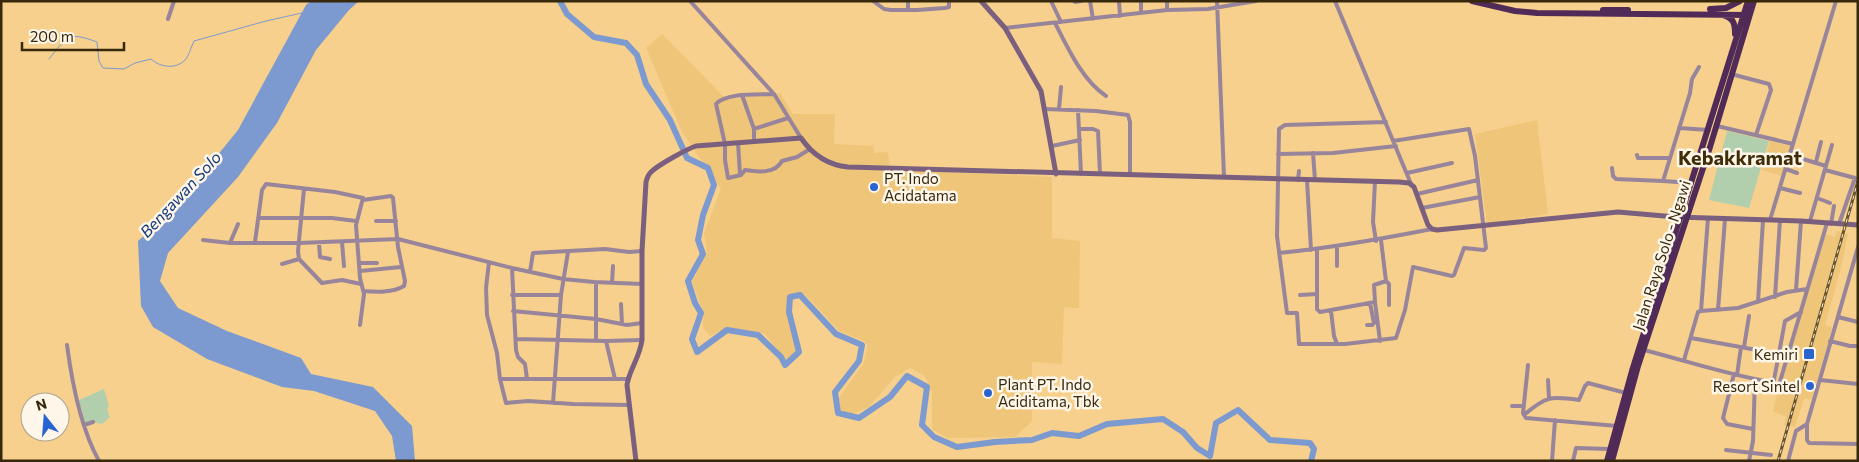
<svg xmlns="http://www.w3.org/2000/svg" width="1859" height="462" viewBox="0 0 1859 462" font-family="Commissioner,sans-serif">
<style>
.built{fill:#eec579}
.green{fill:#b2cfad}
.water{fill:#7c9ad0}
.lines{fill:none;stroke-linecap:round;stroke-linejoin:round}
.stream{stroke:#7c9ad0;stroke-width:1}
.river{stroke:#7c9ad0;stroke-width:6}
.street{stroke:#98859b;stroke-width:4}
.secondary{stroke:#7a5f7f;stroke-width:5}
.highway{stroke:#512b58;stroke-width:6}
.rail-casing{stroke:#69542e;stroke-width:3}
.rail{stroke:#fdf6e9;stroke-width:1;stroke-dasharray:4;stroke-linecap:butt}
.poi-dot{fill:#2964d1;stroke:#fdf6e9;stroke-width:2}
.labels{text-anchor:middle;dominant-baseline:central;stroke-width:5;stroke-linejoin:round;paint-order:stroke}
.poi-label{font-size:15px;fill:#37280c;stroke:#fdf6e9;text-anchor:start}
.street-label{font-size:15px;fill:#37280c;stroke:#fdf6e9}
.water-label{font-size:16px;font-style:italic;fill:#163878;stroke:#fdf6e9}
.district-label{font-size:20px;font-weight:bold;fill:#3f2d08;stroke:#fdf6e9}
</style>
<rect width="100%" height="100%" fill="#f6d08c"/>
<!-- built -->
<path class="built" d="M662,34L727,100L780,93L793,114H835L834,144L873,146L874,153L888,152L890,169L1052,177V238L1080,241L1079,308L1064,307L1062,364L1032,362V421L1015,437L947,438L932,429V392L924,375L910,368L895,377L869,407L852,414L840,409L839,398L863,364L868,346L864,341L839,331L805,294L787,296L796,352L787,361L764,333L727,328L710,336L703,328V310L692,282L707,253L704,233L721,189L682,132L646,48Z
M1537,120L1548,214L1487,224L1475,134Z
M1770,141L1791,146L1782,176L1762,170Z
M1837,231L1848,234L1841,268L1825,325L1832,327L1829,337H1830L1811,400L1804,398L1795,427L1784,425L1786,417L1773,411L1779,387L1825,234L1835,237Z"/>
<!-- green -->
<path class="green" d="M1727,131L1769,141L1749,208L1709,200Z
M104,389L109,406L107,409L110,417L102,424L93,422L85,423L79,400Z"/>
<!-- water -->
<path class="water" d="M311,1H359L349,10L316,50L277,123L238,177L168,253L160,281L178,308L227,331L301,358L311,374L373,387L412,426L415,461H396L392,436L375,411L314,391L282,387L207,359L153,327L141,306L138,241L173,210L238,130L306,5Z"/>
<g class="lines">
<!-- stream -->
<path class="stream" d="M49,59C68,36 67,31 97,42L99,61L103,68L124,69L135,63L151,59C160,67 175,70 185,60C189,56 191,47 194,41L266,21L302,13"/>
<!-- river -->
<path class="river" d="M560,1L567,14L594,37L626,43L637,55L646,84L670,120L687,158L708,168L714,185L703,215L698,240L703,254L688,281L695,303L701,313L692,339L697,352L727,330L758,335L781,357L785,365L799,352L789,312L790,297L800,295L836,334L862,345L859,361L835,392L838,413L859,418L890,397L907,376L927,387L922,425L934,437L957,447L995,442L1032,440L1052,433L1079,436L1107,424L1163,419L1183,432L1197,448L1210,456L1216,423L1238,410L1270,440L1310,443L1314,449L1311,461"/>
<!-- street -->
<path class="street" d="M690,1L774,94L801,138
M873,1L884,9L891,10H917L945,8L949,7V1
M1051,1L1061,22
M1090,1L1093,19
M1119,1L1120,16
M1141,1V13
M1217,1L1224,177
M1335,1L1411,184
M1075,2L1081,1
M908,10V1
M1167,10V1
M168,19L174,1
M1055,23C1068,48 1082,80 1106,96
M1005,28L1167,10L1208,9L1256,1
M1731,74L1769,84L1771,90L1756,135
M774,94C760,95 726,92 716,104L725,144V160L728,178L741,175L745,170C758,172 775,174 782,161L797,157L810,149
M742,95L754,129V142
M1045,109L1096,111L1128,115L1130,122V175
M1059,109L1061,87
M1078,110L1081,174
M1386,122L1285,125L1279,129L1277,236L1287,313H1297L1299,344H1345L1396,338L1405,310L1413,267L1452,276L1454,275L1464,248L1484,250L1486,248L1475,156L1469,129L1393,141
M1717,126L1793,144
M1679,128L1709,130
M754,129L788,118
M1079,129H1093L1098,131L1100,174
M738,143L740,174
M1052,146L1080,140
M1313,153L1315,180
M1278,154L1333,153L1396,146
M1637,155L1638,158H1669
M1790,155L1826,166
M1816,162L1821,142
M1612,168L1613,176L1616,179L1663,181
M1786,169L1797,173
M1825,170L1855,178L1839,224
M1407,173L1452,163
M1298,180L1299,171
M1307,180L1311,250
M1375,181L1373,222L1376,241
M1692,183L1663,181L1690,93L1692,79L1699,67
M1780,188L1800,193
M304,189L298,251L299,259L322,283L342,280L361,284
M1417,194L1478,180
M1817,198L1830,203
M363,200L391,196L393,198L398,247L405,281L404,286C392,293 377,292 363,291
M1422,208L1480,197
M258,218H332L356,221
M1770,220L1836,1
M376,221H396
M1810,221L1832,145
M1831,224L1834,206
M203,240L230,243H299L398,239L512,268L563,279L594,282L642,284
M255,242L262,190L266,184L335,192L363,198L356,225L360,278L364,294L360,325
M342,242L344,266
M230,243L238,224
M319,243L320,257L330,259
M1337,246V266
M1858,247L1807,424V440L1809,443L1858,444
M1317,250V309L1320,312L1375,302L1374,285L1386,281L1381,240
M1279,253C1331,248 1381,239 1432,229
M489,262L486,288L487,315L497,353L500,379L506,403L528,401L573,404L628,405
M359,263H377
M282,264L299,259
M512,268L516,350L518,357L525,364L527,379
M360,271L401,267
M530,272L533,253L605,249L629,252L642,251
M1386,281L1389,284V305
M612,283L613,266
M1796,290L1801,221
M512,295H561
M1300,295L1317,294
M1775,297L1780,220
M1375,302L1380,341
M1758,302L1763,220
M621,304L622,324
M1718,310L1725,219
M513,311L596,319L627,325L642,323
M1331,311L1334,336L1337,344
M1701,311L1738,308L1787,292L1807,289
M1838,317L1858,322
M1367,325H1372L1374,323L1370,303
M1691,338L1779,354
M516,339L606,341L642,340
M596,341V282
M606,341L615,379
M1830,341L1850,346H1858
M67,345C72,383 80,427 99,461
M1744,347L1749,316
M1644,350C1687,361 1728,375 1771,382L1774,380L1785,321L1801,312
M1684,360L1698,312L1701,311L1708,218
M1528,365L1523,413L1526,418L1617,426
M1734,374L1723,418L1727,424L1753,429
M1737,375L1741,347
M500,379H628
M1548,380L1549,398
M1820,380L1858,384
M1779,385L1827,223
M553,403L561,295L568,252
M1512,406H1524
M1524,415C1546,396 1551,396 1579,400L1585,386L1588,383L1626,393
M84,425L93,422
M1726,450L1771,455
M1552,461L1555,420
M1573,461L1576,448L1610,449
M1749,461L1753,441L1755,379
M1788,461L1796,431L1807,424"/>
<!-- secondary -->
<path class="secondary" d="M981,1L1005,28L1041,91L1056,174
M636,461L627,385C629,370 640,357 642,340V251L646,182C647,178 648,175 651,172C658,165 687,149 696,146L801,138C812,154 828,165 848,167L1399,182L1409,183L1414,187L1428,225L1432,229L1437,230L1618,212L1676,217L1801,221L1858,225"/>
<!-- highway -->
<path class="highway" d="M1472,1L1515,11L1537,13L1747,15
M1710,9L1726,8L1740,1
M1603,10H1628
M1723,15C1734,18 1735,24 1735,34
M1607,461L1632,371L1748,1
M1612,461L1638,366L1710,147L1754,1"/>
<defs>
<path id="rail" d="M1778,461L1858,181"/>
</defs>
<!-- rail casing -->
<use href="#rail" class="rail-casing"/>
<!-- rail -->
<use href="#rail" class="rail"/>
</g>
<!-- markers -->
<g class="poi-dot">
<circle cx="874" cy="187" r="5"/>
<rect x="1803" y="348" width="12" height="12" rx="2.5"/>
<circle cx="1810" cy="386" r="5"/>
<circle cx="988" cy="393" r="5"/>
</g>
<g class="labels">
<!-- poi labels -->
<g class="poi-label">
<text x="884" y="178">PT. Indo<tspan x="884" dy="17">Acidatama</tspan></text>
<text x="1798" y="354" text-anchor="end">Kemiri</text>
<text x="998" y="384">Plant PT. Indo<tspan x="998" dy="17">Aciditama, Tbk</tspan></text>
<text x="1800" y="386" text-anchor="end">Resort Sintel</text>
</g>
<!-- street labels -->
<g class="street-label">
<text transform="translate(1661 255) rotate(-72)">Jalan Raya Solo - Ngawi</text>
</g>
<!-- water labels -->
<g class="water-label">
<text transform="translate(180 194) rotate(-47)">Bengawan Solo</text>
</g>
<!-- district labels -->
<g class="district-label">
<text x="1740" y="157">Kebakkramat</text>
</g>
</g>
<!-- border -->
<rect width="1859" height="462" fill="none" stroke="#37280c" stroke-width="5"/>
<!-- north arrow -->
<g transform="translate(45 417) rotate(343)"><circle r="24" fill="#fdf6e9" stroke="#aea491"/>
<path d="M0-4L9 19L0 12L-9 19Z" fill="#2964d1"/>
<text y="-8" font-size="14" font-weight="bold" text-anchor="middle" fill="#37280c">N</text>
</g>
<!-- scale -->
<path d="M22 42v8h102v-8" fill="none" stroke="#37280c" stroke-width="2.5"/>
<text x="30" y="42" font-size="15" fill="#37280c" stroke="#fdf6e9" stroke-width="4" paint-order="stroke">200 m</text>
</svg>
